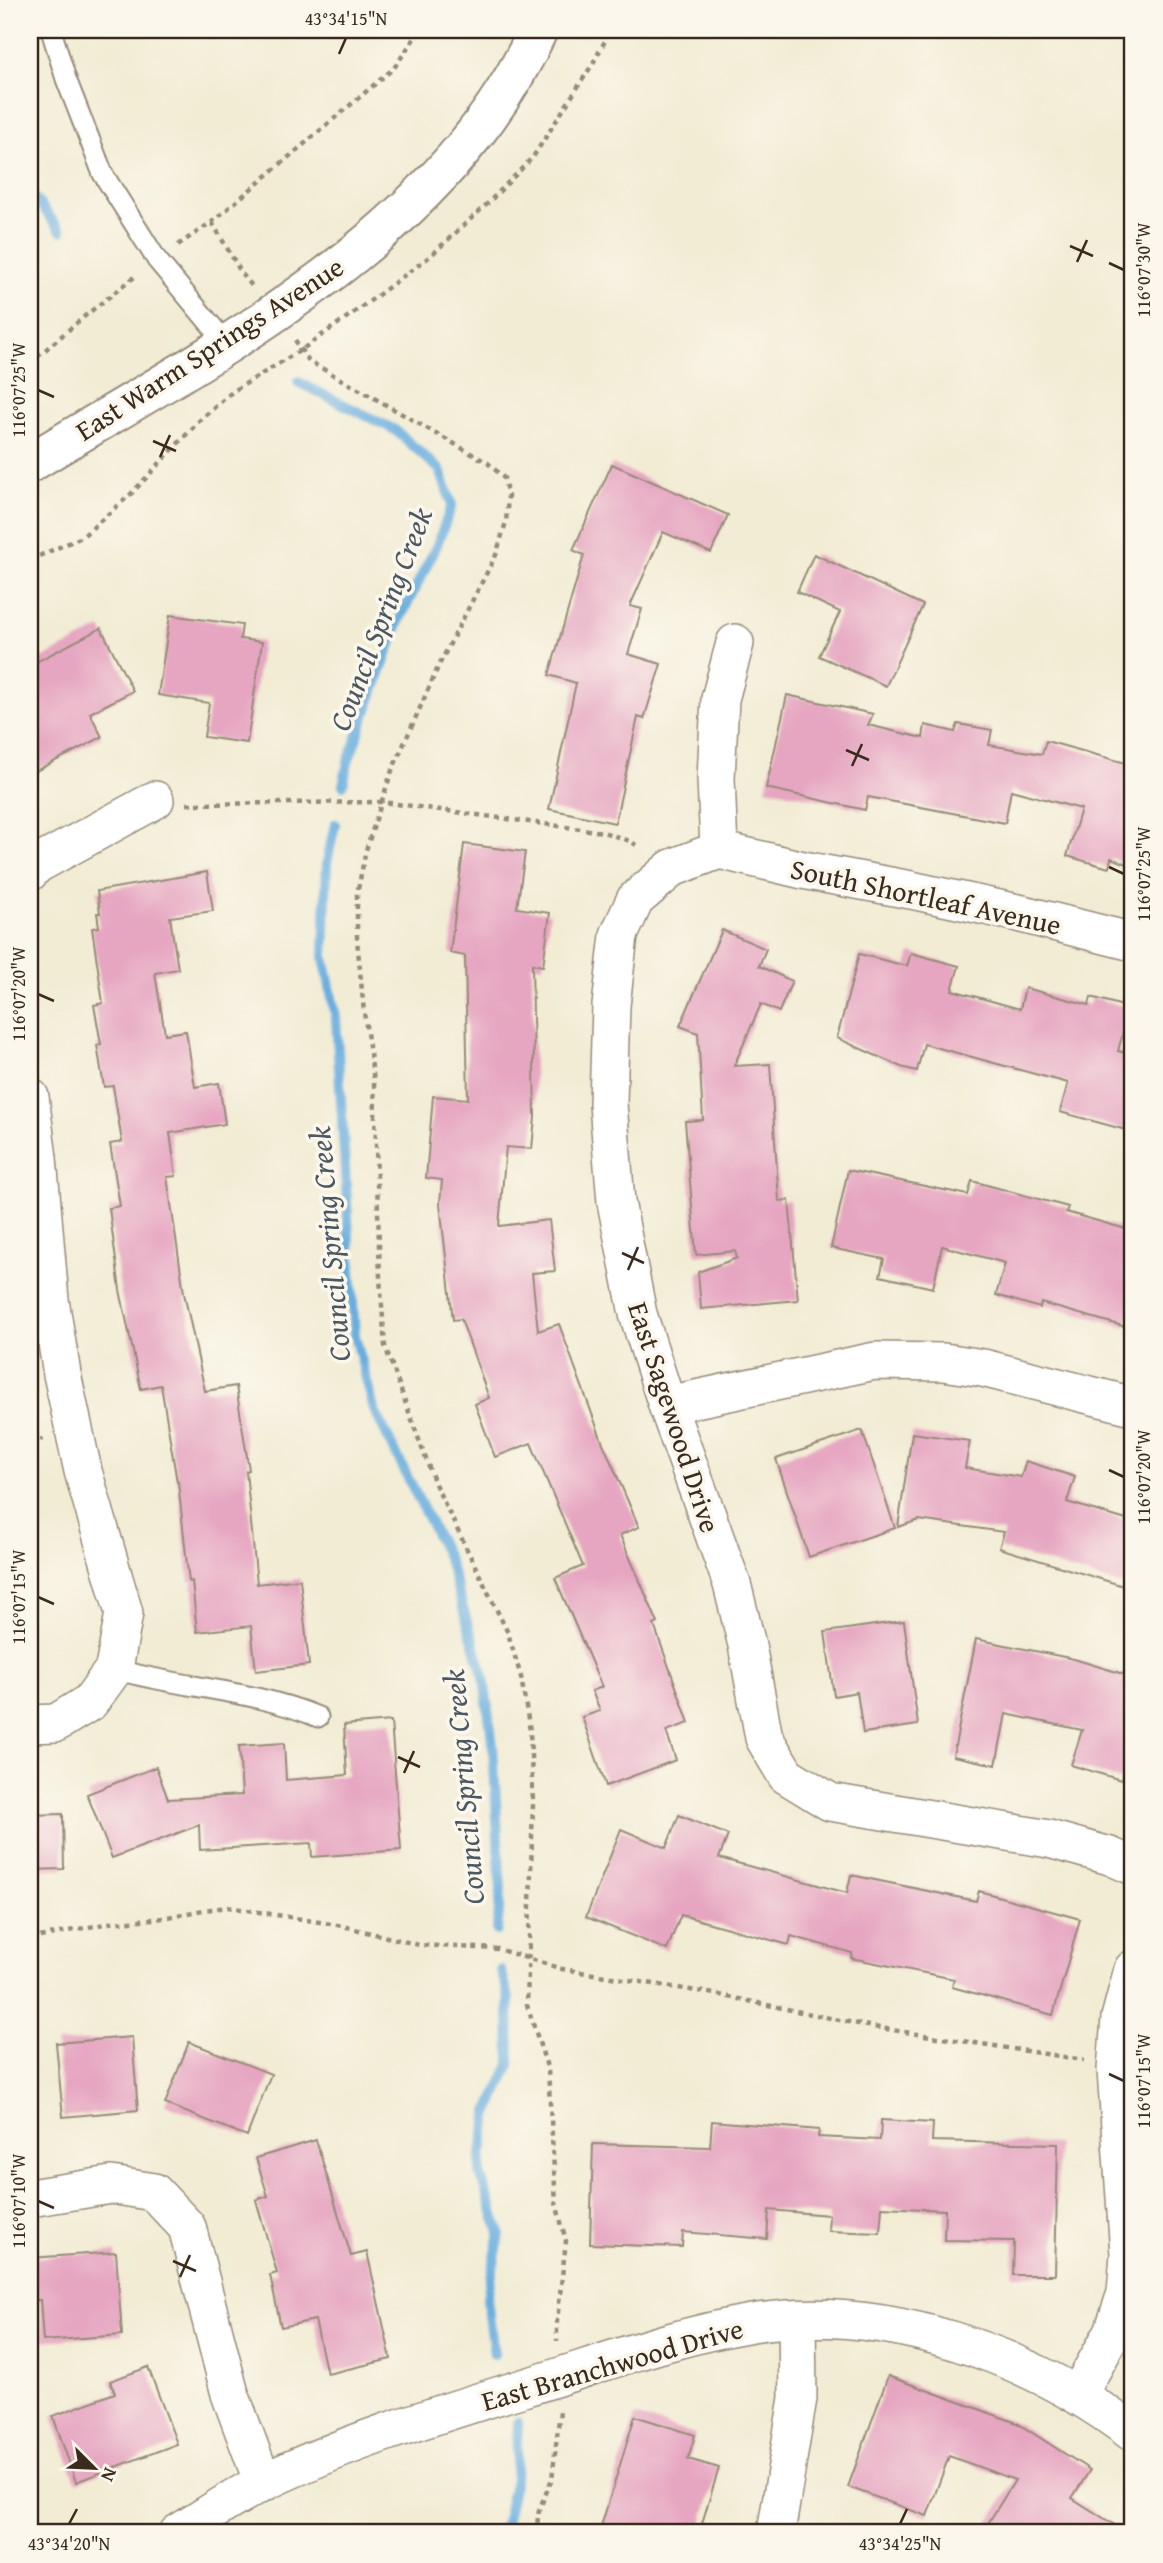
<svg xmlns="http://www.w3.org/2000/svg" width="1163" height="2563" viewBox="0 0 1163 2563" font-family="'Gentium Book Plus',serif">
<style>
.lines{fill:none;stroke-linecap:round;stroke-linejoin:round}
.stream{stroke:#69aedf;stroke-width:10}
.building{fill:#e6a6c1}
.service-casing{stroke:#968b79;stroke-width:23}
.minor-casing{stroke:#968b79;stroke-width:40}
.tertiary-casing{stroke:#968b79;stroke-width:42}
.path{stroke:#968b79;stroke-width:4.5;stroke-dasharray:5 5;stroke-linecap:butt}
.service{stroke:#fff;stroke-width:19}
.minor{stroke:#fff;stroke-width:37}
.tertiary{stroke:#fff;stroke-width:38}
.ticks{fill:none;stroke:#3b2a1e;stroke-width:2.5}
.labels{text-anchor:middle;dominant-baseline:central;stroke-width:7;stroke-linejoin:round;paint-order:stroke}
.street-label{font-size:28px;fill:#3b2a1e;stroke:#fbf7ec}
.water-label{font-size:30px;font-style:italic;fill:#4b5862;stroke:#fbf7ec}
.neatline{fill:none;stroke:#3b2a1e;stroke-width:2.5}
.ticks-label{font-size:18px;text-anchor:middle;fill:#3b2a1e}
</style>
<rect width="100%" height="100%" fill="#fbf7ec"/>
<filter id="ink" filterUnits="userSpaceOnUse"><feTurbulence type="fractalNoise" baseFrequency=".0143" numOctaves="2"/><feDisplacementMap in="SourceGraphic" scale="14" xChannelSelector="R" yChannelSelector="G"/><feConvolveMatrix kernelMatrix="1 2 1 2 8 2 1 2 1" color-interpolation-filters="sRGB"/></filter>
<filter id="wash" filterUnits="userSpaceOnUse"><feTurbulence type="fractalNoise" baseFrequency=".00686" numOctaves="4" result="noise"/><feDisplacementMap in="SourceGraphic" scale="28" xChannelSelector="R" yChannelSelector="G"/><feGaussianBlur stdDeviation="1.57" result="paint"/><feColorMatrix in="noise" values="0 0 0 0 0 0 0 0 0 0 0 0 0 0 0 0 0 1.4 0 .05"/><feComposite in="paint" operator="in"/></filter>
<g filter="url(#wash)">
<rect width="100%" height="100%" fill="#f2ecd4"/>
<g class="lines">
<!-- stream -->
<path class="stream" d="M30,192L61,231
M298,382L395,430L440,470L452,505L436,547L400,619L348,762L343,785
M335,824L327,862L324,957L336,1018L355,1336L374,1409L448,1559L484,1677L493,1747L501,1891L497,1931
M494,2354L487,2298L500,2233L480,2174L481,2156L489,2112L510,2064L509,1998L501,1970
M503,2533L515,2479L518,2422"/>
</g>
<g id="blocks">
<!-- building -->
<path class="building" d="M612,464L728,515L711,553L663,532L630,606L642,609L628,654L661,664L644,719L638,717L615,823L549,809L576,683L549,675L584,555L573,550Z
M814,554L923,605L886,686L819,656L840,612L797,592Z
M170,615L242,625L240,639L262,642L247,743L204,737L209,703L158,695Z
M101,628L133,691L90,713L102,737L30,774V665Z
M787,695L873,714L868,725L923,738L925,725L955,732L958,724L992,730L989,745L1042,754L1046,741L1133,765V866L1111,858L1109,868L1067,856L1081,809L1011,790L1005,823L868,797L865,810L766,788Z
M464,844L525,852L517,908L550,913L543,966L532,964L535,1117L532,1149L506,1147L499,1226L549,1220L555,1271L532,1273L538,1331L559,1324L602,1441L639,1527L620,1535L658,1623L654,1625L689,1723L666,1731L676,1760L606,1786L582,1717L600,1711L592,1691L602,1687L555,1578L583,1566L531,1443L495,1457L475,1404L489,1398L461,1319L453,1320L440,1204L442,1180L426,1178L433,1096L468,1099L465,956L450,953Z
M207,872L213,911L170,917L178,969L155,973L165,1034L186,1031L195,1087L219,1083L225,1124L170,1133L176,1176L167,1177L184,1293L205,1391L236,1386L249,1470L246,1471L257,1584L300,1579L309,1665L256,1671L251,1626L197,1632L192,1581L189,1582L178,1482H177L161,1385L141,1389L120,1290L109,1208L120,1206L110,1144L122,1142L113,1086L104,1087L97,1045L101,1044L94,1005L103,1003L92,928L99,927L97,913H100L97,891Z
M722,930L766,949L759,966L792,981L779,1012L761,1004L734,1066L770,1064L779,1201L789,1200L798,1300L701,1309L698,1272L737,1258L735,1251L696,1255L685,1121L703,1120L698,1033L680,1026Z
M911,953L959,966L952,990L1020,1009L1025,988L1089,1005L1091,997L1130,1008L1118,1051L1133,1055V1132L1060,1112L1068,1083L924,1044L917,1071L901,1067L837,1038L859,954L907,966Z
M848,1170L968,1195L972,1181L1068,1207L1066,1212L1133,1231V1304L1126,1327L1041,1303L1040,1308L996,1295L1005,1263L942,1246L933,1288L880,1276L884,1259L831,1248Z
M862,1430L895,1528L809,1557L776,1459Z
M912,1433L970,1441L965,1468L1021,1477L1026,1461L1075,1477L1067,1502L1133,1522V1589L999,1548L1004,1532L919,1520L898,1527Z
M904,1621L918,1725L863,1733L857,1692L834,1696L825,1632Z
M976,1639L1074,1659L1133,1677V1774L1124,1771L1121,1780L1071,1765L1082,1730L1006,1714L996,1765L953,1756Z
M391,1721L401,1850L312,1857L311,1843L200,1850L199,1825L112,1858L87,1794L156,1767L168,1799L242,1795L239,1746L284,1743L286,1780L347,1775L344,1725Z
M63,1814L64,1869L30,1870V1815Z
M679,1815L728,1835L719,1858L847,1893L851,1875L976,1901L979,1891L1080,1919L1053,2015L952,1987L954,1979L851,1958L852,1953L791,1936L789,1945L681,1915L667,1950L586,1917L621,1829L666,1848Z
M132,2037L138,2110L63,2117L56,2043Z
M189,2042L271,2074L247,2136L165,2104Z
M881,2120L933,2123L932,2141L1058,2144L1055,2275H1013L1014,2241L944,2240L945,2210L882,2207L880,2233L828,2231L829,2215L769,2210L767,2239L683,2232L682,2247L590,2244L593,2144L710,2147L712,2121L819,2130L818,2137L880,2140Z
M316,2140L351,2256L367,2252L391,2359L327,2374L315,2320L281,2327L270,2275L277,2273L256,2200L268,2196L256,2158Z
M116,2252L122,2335L43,2341L40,2300H30V2258Z
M148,2367L177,2444L76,2482L53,2416L115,2393L110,2381Z
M888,2376L1017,2423L1090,2470L1072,2498L1127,2533H982L1015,2480L949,2456L927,2516L848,2487Z
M635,2416L695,2435L688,2459L719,2468L699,2533H599Z"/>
</g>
</g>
<g filter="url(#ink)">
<use href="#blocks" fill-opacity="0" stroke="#968b79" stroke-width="2"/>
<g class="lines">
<defs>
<path id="service" d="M51,30L66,79L103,174L157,260L226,343
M114,1669C181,1688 254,1690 318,1717"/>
<path id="minor" d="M719,850L672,868L635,900L619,935L611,1006L608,1104L616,1202L638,1314L667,1405L732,1584L747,1645L764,1738L786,1775L830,1802L1049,1839L1110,1856L1133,1866
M719,850L803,870L911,890L1018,913L1133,942
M719,850L716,778L720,699L735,643
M30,872L36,865L155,800
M30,1097L38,1158L50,1300L62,1374L83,1471L124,1613L114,1669L90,1702L56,1723L30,1724
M667,1405L875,1361L944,1362L983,1368L1133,1406
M30,2198L111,2185L154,2192L187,2227L230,2394L263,2483
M1078,2395L1113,2332L1126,2293L1129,2254L1116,2070L1120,2018L1133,1969
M178,2533C206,2516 235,2496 264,2482C347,2442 436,2415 523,2388C598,2365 674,2336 752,2323C882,2302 1030,2354 1133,2433
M776,2533L798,2398L797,2320"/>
<path id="tertiary" d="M30,463C214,351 446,236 538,30"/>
</defs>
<!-- service casing -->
<use href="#service" class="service-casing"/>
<!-- minor casing -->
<use href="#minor" class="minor-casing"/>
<!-- tertiary casing -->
<use href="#tertiary" class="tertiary-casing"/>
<!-- path -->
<path class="path" d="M212,222L242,274L253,287
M178,245L212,222L394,68L420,30
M295,340L309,361L488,463L504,478L508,497L506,522L496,555L439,665L391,773L366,850L357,894V939L364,1012L374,1081L380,1278L385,1346L435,1484L508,1633L521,1677L530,1731L533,1804L527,2005L548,2070L556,2203L566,2241L557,2321V2341
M30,363L86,315L137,275
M30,560L82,537L131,494L200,420L232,392L301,350L370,301L429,257L486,205L533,157L592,65L611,30
M187,804L382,802L603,832L630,841L636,845
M30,1440L43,1439
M30,1939L109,1923L163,1918L203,1910L229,1907L343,1926L419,1945L498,1949L562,1969L715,1994L873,2027L1084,2060
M536,2533L539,2510L552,2479L560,2411"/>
<!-- service -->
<use href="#service" class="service"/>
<!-- minor -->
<use href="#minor" class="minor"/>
<!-- tertiary -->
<use href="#tertiary" class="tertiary"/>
</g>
</g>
<!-- ticks -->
<path class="ticks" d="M339,54L346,38M1070,246L1093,256M1077,262L1087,240M1109,263L1124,270M38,390L54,397M153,441L176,451M160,457L170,435M846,750L869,760M852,766L862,744M1109,867L1124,874M38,994L54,1001M622,1253L644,1263M628,1270L638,1247M1109,1470L1124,1477M38,1597L54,1604M398,1757L420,1767M404,1773L414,1751M1109,2074L1124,2081M38,2201L54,2208M173,2261L196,2271M180,2277L190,2255M69,2524L77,2509M900,2524L907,2509"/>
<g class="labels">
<!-- street labels -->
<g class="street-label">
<text transform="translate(209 348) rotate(-33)">East Warm Springs Avenue</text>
<text transform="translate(926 896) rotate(12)">South Shortleaf Avenue</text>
<text transform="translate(675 1417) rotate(72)">East Sagewood Drive</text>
<text transform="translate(612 2364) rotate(-16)">East Branchwood Drive</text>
</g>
<!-- water labels -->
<g class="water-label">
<text transform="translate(380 619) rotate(-69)">Council Spring Creek</text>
<text transform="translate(329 1244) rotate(-95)">Council Spring Creek</text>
<text transform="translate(463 1787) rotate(-95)">Council Spring Creek</text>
</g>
</g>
<!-- margin -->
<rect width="1163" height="2563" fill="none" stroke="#fbf7ec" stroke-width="77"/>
<!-- north arrow -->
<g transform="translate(94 2468) rotate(114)" stroke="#fbf7ec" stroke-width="5" paint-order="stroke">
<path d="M0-5L12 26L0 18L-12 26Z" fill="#3b2a1e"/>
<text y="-10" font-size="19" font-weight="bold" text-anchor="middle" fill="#3b2a1e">N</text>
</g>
<rect x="38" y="38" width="1086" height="2486" class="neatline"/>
<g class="ticks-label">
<text x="346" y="25">43°34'15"N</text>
<text transform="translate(1144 270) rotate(-90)" y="6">116°07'30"W</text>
<text transform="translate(19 390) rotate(-90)" y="6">116°07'25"W</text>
<text transform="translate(1144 874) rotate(-90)" y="6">116°07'25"W</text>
<text transform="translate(19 994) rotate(-90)" y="6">116°07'20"W</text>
<text transform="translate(1144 1477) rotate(-90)" y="6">116°07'20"W</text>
<text transform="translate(19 1597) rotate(-90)" y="6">116°07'15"W</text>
<text transform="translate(1144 2081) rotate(-90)" y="6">116°07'15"W</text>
<text transform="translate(19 2201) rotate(-90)" y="6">116°07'10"W</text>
<text x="69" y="2550">43°34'20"N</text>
<text x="900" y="2550">43°34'25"N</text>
</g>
</svg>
